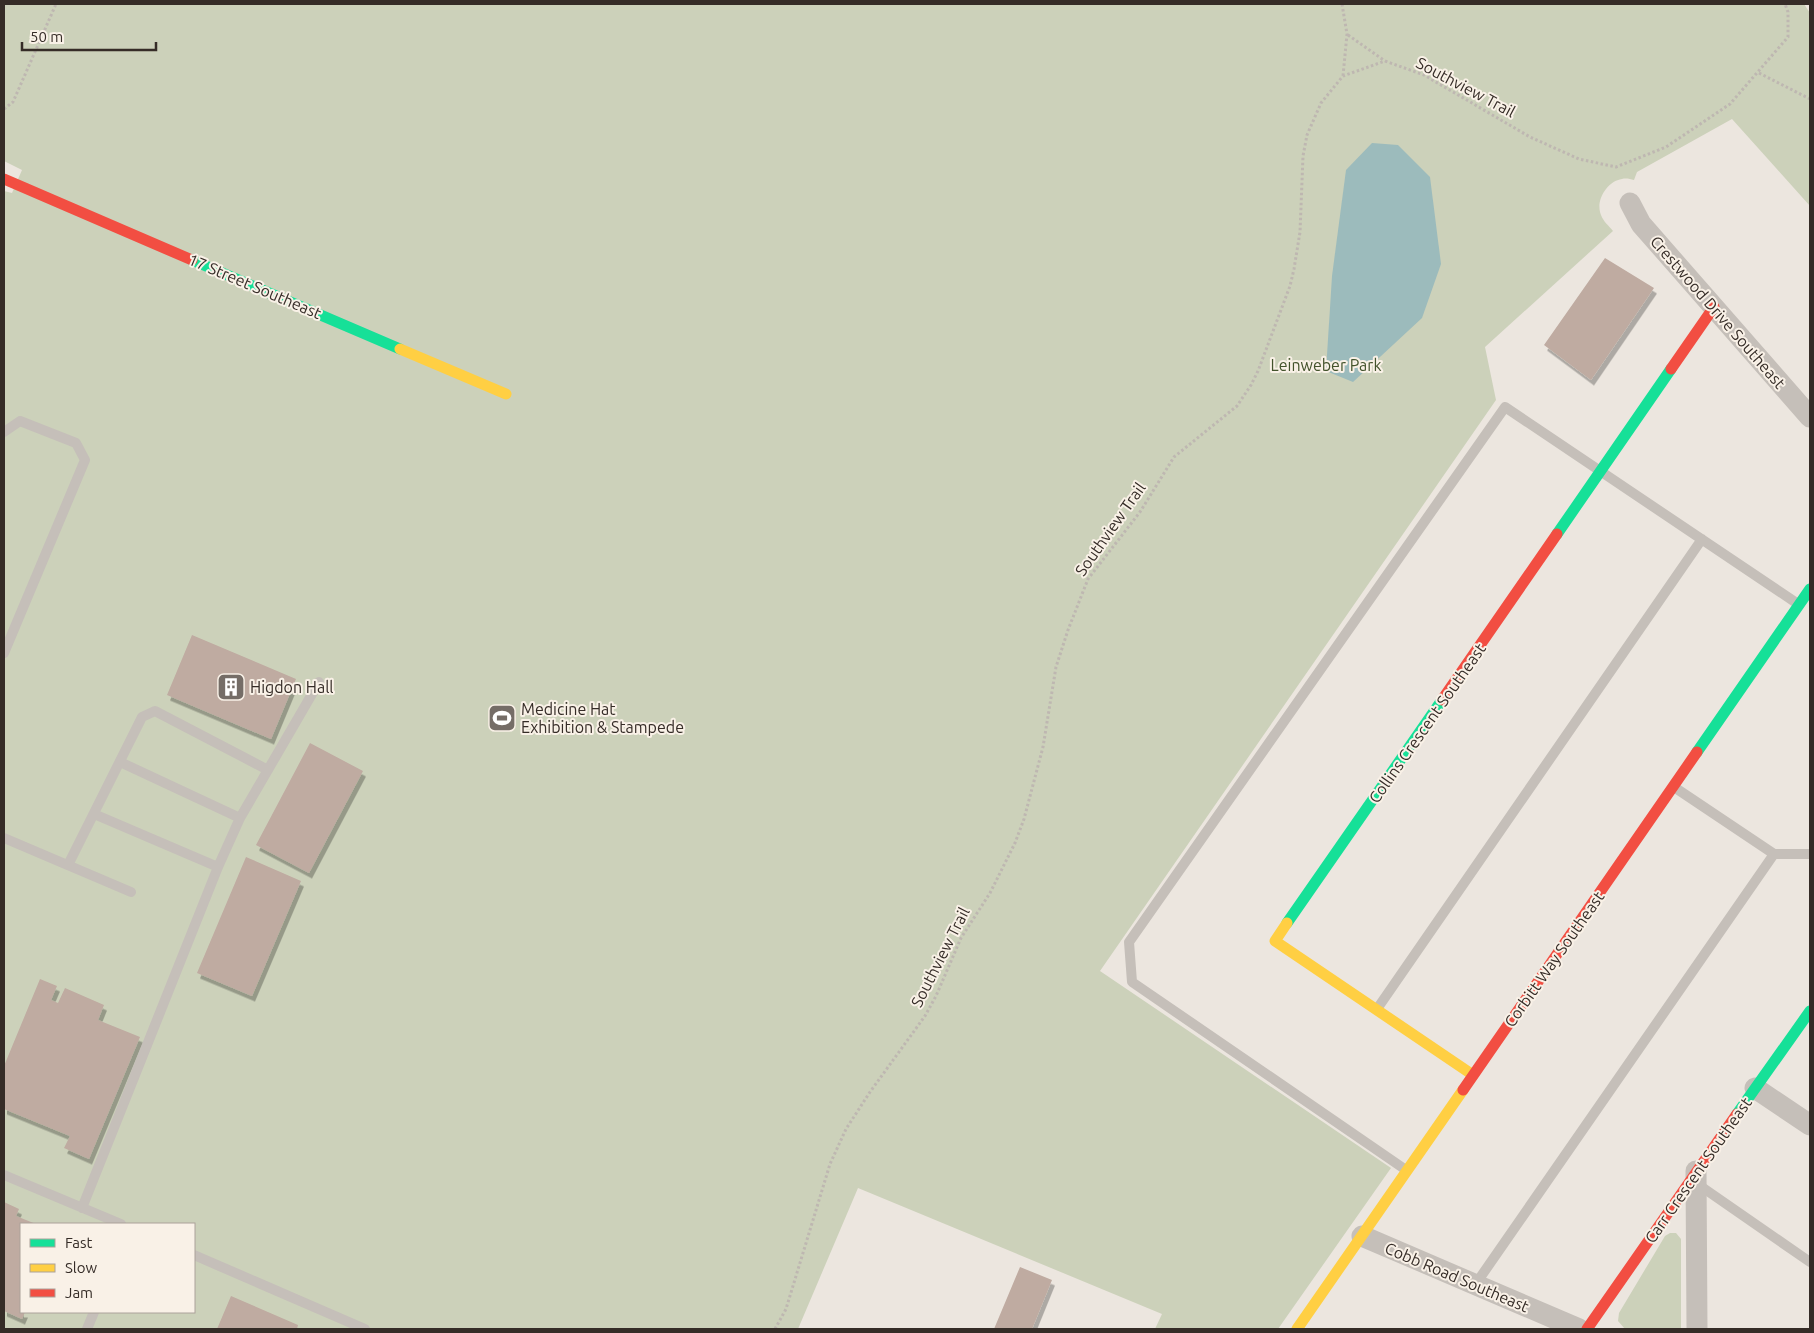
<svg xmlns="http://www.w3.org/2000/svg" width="1814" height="1333" viewBox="0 0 1814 1333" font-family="Ubuntu,sans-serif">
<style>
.green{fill:#ccd1ba;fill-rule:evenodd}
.water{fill:#9cbbbc}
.building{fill:#bfaba1;filter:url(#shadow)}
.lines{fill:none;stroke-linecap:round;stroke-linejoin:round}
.path{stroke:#beb7b1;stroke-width:3;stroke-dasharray:2.5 2.5;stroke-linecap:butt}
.lane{stroke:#c5bfb9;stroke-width:10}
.street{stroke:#c5bfb9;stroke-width:21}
.fast{stroke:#16e098;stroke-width:11}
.slow{stroke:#ffcf43;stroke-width:11}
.jam{stroke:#f24e42;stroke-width:11}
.labels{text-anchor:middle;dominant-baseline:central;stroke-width:4;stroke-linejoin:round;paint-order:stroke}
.street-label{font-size:16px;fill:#352c27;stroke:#f9f1e7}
.park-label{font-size:16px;fill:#43532c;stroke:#f9f1e7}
.poi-label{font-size:16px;fill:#352c27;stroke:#f9f1e7;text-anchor:start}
</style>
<defs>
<filter id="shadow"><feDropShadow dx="3" dy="5.5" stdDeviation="0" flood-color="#0004"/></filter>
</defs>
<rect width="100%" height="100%" fill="#ece6df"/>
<!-- green -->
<path class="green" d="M4,4H1804L1810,13V206L1732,119L1637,172L1634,180C1630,179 1626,178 1622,179C1607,181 1595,201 1601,215C1603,221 1609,226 1613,231L1485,347L1496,400L1100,971L1391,1168L1278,1329H1155L1162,1314L858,1188L798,1329H4V191L12,193L22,170L4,161ZM21,1224H194V1312H21Z
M1670,1233H1676L1681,1239V1329H1625L1618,1321L1619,1313L1665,1236Z"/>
<!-- water -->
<path class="water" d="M1372,143L1398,145L1430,177L1441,264L1422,318L1353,382L1326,371L1332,276L1346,170Z"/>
<!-- building -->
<path class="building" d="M1605,258L1654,288L1591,380L1544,345Z
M192,635L296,679L271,739L167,695Z
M310,743L363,771L309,873L256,845Z
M246,857L301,881L252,996L197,973Z
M40,979L57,986L51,1000L58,1003L65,988L104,1005L98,1020L140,1037L89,1159L64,1148L70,1136L4,1109V1066Z
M4,1202L19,1209L16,1216L36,1224H21V1312H25L22,1319L4,1311Z
M1020,1267L1052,1280L1032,1329H994Z
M231,1296L298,1325L297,1329H217Z"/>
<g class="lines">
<!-- path -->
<path class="path" d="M1342,4L1347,34L1343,76
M1348,35L1385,61
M1759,73L1810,99
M4,109L13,102L56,4
M775,1329L786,1309L830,1164L846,1129L870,1092L925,1016L936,996L961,938L990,893L1015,843L1024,819L1043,747L1056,667L1068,630L1088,579L1140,512L1174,457L1237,406L1251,385L1258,371L1290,286L1294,269L1300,232L1303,156L1307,135L1321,103L1343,76L1385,61L1424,75L1530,137L1579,159L1616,167L1666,147L1730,104L1788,37V12L1785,4"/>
<!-- lane -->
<path class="lane" d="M4,432L20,421L76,443L85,460L4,653
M120,762L240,818
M1674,787L1774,854H1810
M94,814L218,867
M4,838L131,892
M68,865L142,717L155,711L268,770
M1377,1009L1702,539
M1406,1170L1132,982L1129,942L1505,407L1798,604
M4,1175L121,1224
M1696,1183L1810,1262
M82,1208L218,867L240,818L319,682
M194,1255L365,1329
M1475,1285L1774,854
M87,1329L94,1312"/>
<!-- street -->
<path class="street" d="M1630,203L1641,224L1810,417
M1755,1088L1810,1125
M1696,1171L1697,1329
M1362,1236L1579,1329"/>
<!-- fast -->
<path class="fast" d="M192,260L400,349
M1557,534L1671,369
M1697,752L1810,589
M1287,923L1442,700
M1737,1114L1810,1011"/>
<!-- slow -->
<path class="slow" d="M400,349L506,394
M1287,923L1275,941L1473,1075
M1297,1329L1463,1090"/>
<!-- jam -->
<path class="jam" d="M4,179L192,260
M1671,369L1714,307
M1442,700L1557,534
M1463,1090L1697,752
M1587,1329L1737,1114"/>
</g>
<!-- icons -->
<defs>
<symbol id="building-square" viewBox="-11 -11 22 22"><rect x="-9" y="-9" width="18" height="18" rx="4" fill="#756d67" stroke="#f9f1e7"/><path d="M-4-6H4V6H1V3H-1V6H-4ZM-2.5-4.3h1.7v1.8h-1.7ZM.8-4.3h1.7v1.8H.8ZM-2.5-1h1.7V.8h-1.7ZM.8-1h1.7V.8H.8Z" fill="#fff"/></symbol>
<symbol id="stadium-square" viewBox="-11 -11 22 22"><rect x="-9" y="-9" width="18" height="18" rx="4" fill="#756d67" stroke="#f9f1e7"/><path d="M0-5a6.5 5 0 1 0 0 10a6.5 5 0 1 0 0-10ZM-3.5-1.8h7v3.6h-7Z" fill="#fff"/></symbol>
</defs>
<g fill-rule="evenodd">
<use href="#building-square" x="215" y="671" width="32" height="32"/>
<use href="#stadium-square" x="486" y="702" width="32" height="32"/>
</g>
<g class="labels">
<!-- street labels -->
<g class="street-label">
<text transform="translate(1466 87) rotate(28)">Southview Trail</text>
<text transform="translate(255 286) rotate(23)">17 Street Southeast</text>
<text transform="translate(1718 312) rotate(49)">Crestwood Drive Southeast</text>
<text transform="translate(1110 529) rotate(-55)">Southview Trail</text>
<text transform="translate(1427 723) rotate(-55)">Collins Crescent Southeast</text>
<text transform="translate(940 957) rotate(-63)">Southview Trail</text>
<text transform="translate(1554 959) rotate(-55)">Corbitt Way Southeast</text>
<text transform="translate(1698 1170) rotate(-55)">Carr Crescent Southeast</text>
<text transform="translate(1457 1277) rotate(23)">Cobb Road Southeast</text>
</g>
<!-- park labels -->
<g class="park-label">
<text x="1326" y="365">Leinweber Park</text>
</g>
<!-- poi labels -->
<g class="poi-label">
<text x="250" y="687">Higdon Hall</text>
<text x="521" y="709">Medicine Hat<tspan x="521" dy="18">Exhibition &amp; Stampede</tspan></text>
</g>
</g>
<!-- border -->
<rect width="1814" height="1333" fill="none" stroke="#352c27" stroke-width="10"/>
<!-- legend -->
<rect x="20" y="1223" width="175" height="90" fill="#f9f1e7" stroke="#aba29a"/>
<rect x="30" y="1239" width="25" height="8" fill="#16e098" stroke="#aba29a"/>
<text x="65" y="1248" font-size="15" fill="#352c27">Fast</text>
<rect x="30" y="1264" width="25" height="8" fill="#ffcf43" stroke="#aba29a"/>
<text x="65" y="1273" font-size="15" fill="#352c27">Slow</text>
<rect x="30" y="1289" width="25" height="8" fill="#f24e42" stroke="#aba29a"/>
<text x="65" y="1298" font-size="15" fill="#352c27">Jam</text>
<!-- scale -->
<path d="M22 42v8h134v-8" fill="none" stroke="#352c27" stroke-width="2.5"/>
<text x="30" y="42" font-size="15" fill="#352c27" stroke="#f9f1e7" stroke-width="4" paint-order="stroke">50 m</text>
</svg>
